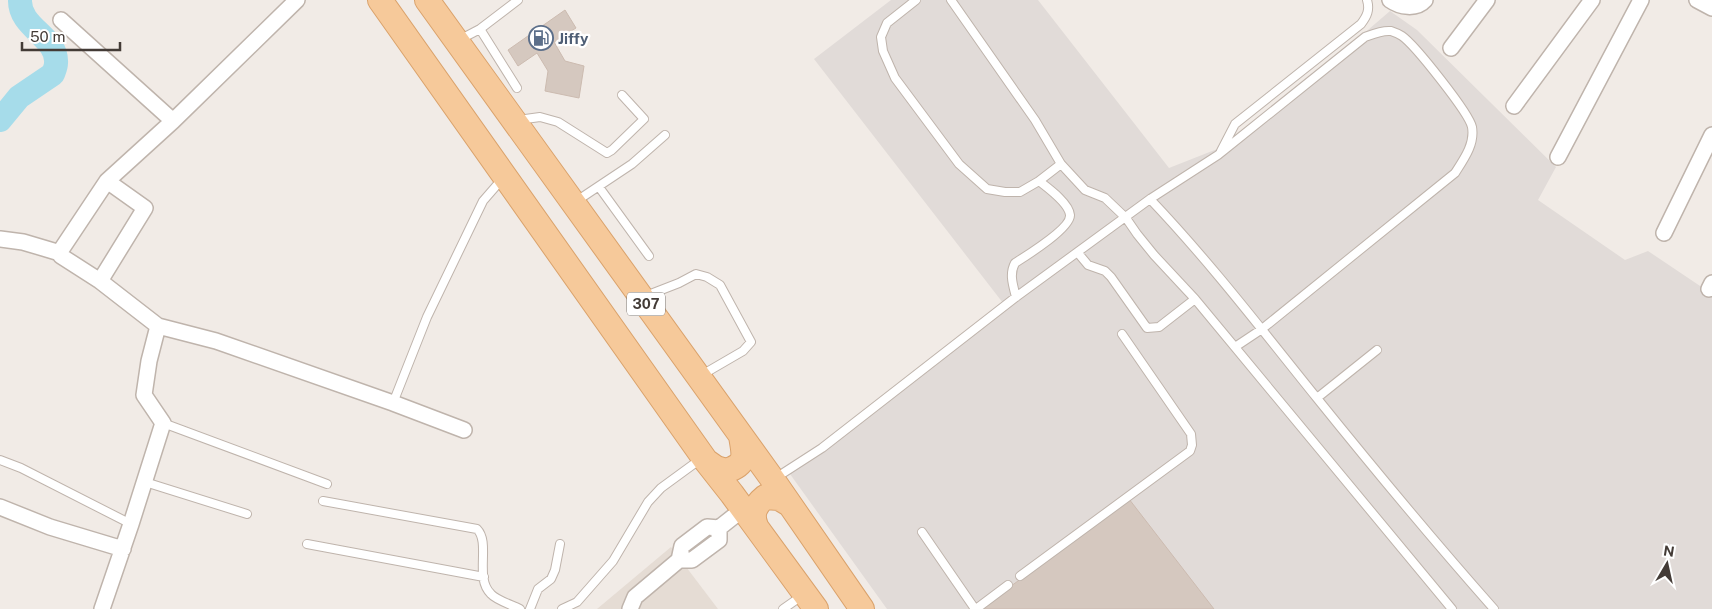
<svg xmlns="http://www.w3.org/2000/svg" width="1712" height="609" viewBox="0 0 1712 609" font-family="'Public Sans',sans-serif">
<style>
.residential{fill:#e5dcd4}
.industrial{fill:#e1dbd8}
.lines{fill:none;stroke-linecap:round;stroke-linejoin:round}
.river{stroke:#a6dcea;stroke-width:24}
.building{fill:#d5c8bf;stroke:#ccbbb0}
.service-casing{stroke:#bfb4ac;stroke-width:10}
.minor-casing{stroke:#bfb4ac;stroke-width:18}
.primary-casing{stroke:#daa26b;stroke-width:26}
.service{stroke:#fff;stroke-width:8}
.minor{stroke:#fff;stroke-width:15}
.primary{stroke:#f6c99a;stroke-width:24}
.labels{text-anchor:middle;dominant-baseline:central;stroke-width:4.5;stroke-linejoin:round;paint-order:stroke}
.shield{fill:#fff;stroke:#7b7672;stroke-width:1}
.shield-label{font-size:14px;font-weight:bold;fill:#433b36}
.service-label{font-size:15px;font-weight:bold;fill:#4e5e75;stroke:#fff;text-anchor:start}
</style>
<rect width="100%" height="100%" fill="#f1ebe6"/>
<!-- residential -->
<path class="residential" d="M671,547L718,609H597Z"/>
<!-- industrial -->
<path class="industrial" d="M891,0H1038L1169,168L1240,140L1390,11L1417,30L1556,167L1538,200L1625,260L1648,251L1712,294V609H887L790,474L1003,303L814,59Z"/>
<g class="lines">
<!-- river -->
<path class="river" d="M0,120L19,97L53,74C54,71 56,67 56,63C58,37 19,28 20,0"/>
</g>
<!-- building -->
<path class="building" d="M565,10L576,28L554,42L565,61L584,66L579,98L545,91L548,71L537,53L518,66L508,50Z
M1129,499L1214,609H980Z"/>
<g class="lines">
<defs>
<path id="service" d="M916,0L887,23L881,37L883,51L895,78L959,164L987,189L1005,192H1020L1039,181C1048,188 1069,203 1070,215C1071,228 1026,256 1015,263C1009,274 1013,285 1016,297
M951,0L1035,120L1061,164L1085,190L1105,198L1126,218L1137,234L1154,255L1195,299L1452,609
M480,29L517,88
M459,40L480,29L518,0
M518,120L540,117L558,122L607,153L612,150L644,119L622,95
M1221,151L1235,124L1361,24C1367,16 1370,10 1367,0
M1039,181L1061,164
M599,187L649,256
M1150,199C1210,262 1262,330 1316,397C1374,469 1433,540 1494,609
M575,202L632,164L665,135
M1078,253L1088,265L1105,271L1111,277L1147,328L1159,327L1195,299
M643,297L679,283L696,274L707,277L720,285L751,342L743,351L700,376
M1317,398L1377,350
M393,403L427,317L483,201L503,178
M163,423L327,484
M0,460L21,468L131,524
M774,479L822,448L1016,297L1150,199L1218,155L1365,37C1373,34 1382,30 1391,31C1394,32 1399,34 1402,36C1415,45 1469,113 1472,127C1475,144 1464,159 1455,173L1262,329L1235,347
M145,482L247,514
M323,501L477,529C491,543 474,578 491,594C496,600 512,605 520,609
M922,532L975,609
M307,544L484,577
M1020,576L1190,451L1192,445L1191,434L1122,334
M530,609L538,589L551,579L555,570L560,544
M562,609L577,602L613,561L648,502L661,488L702,458
M783,609L803,595
M976,609L1008,585"/>
<path id="minor" d="M297,0L173,121L107,181L61,250V256L100,281L158,326L216,341L393,403L464,430
M1390,0C1400,7 1416,10 1425,0
M1697,0L1712,8
M61,20L173,121
M1451,48L1487,0
M1514,106L1592,0
M1558,157L1641,0
M1664,233L1712,135
M0,239L23,242L60,253
M100,281L145,208L107,181
M1709,289L1712,283
M0,507L50,527L123,549
M719,528V540L692,560H679L682,546L707,527L719,528L743,509
M102,609L131,524L163,423L144,395L149,361L158,326
M630,609L635,597L679,560"/>
<path id="primary" d="M380,0L706,461L732,494L816,609
M427,0L773,480L862,609
M706,461L716,468L726,471C748,464 744,455 741,436
M756,526C751,514 755,505 765,497L779,498L789,504"/>
</defs>
<!-- service casing -->
<use href="#service" class="service-casing"/>
<!-- minor casing -->
<use href="#minor" class="minor-casing"/>
<!-- primary casing -->
<use href="#primary" class="primary-casing"/>
<!-- service -->
<use href="#service" class="service"/>
<!-- minor -->
<use href="#minor" class="minor"/>
<!-- primary -->
<use href="#primary" class="primary"/>
</g>
<!-- icons -->
<defs>
<symbol id="fuel-ring" viewBox="-11 -11 22 22"><circle r="9.5" fill="#fff" stroke="#5c6f8a" stroke-width="1.5"/><path d="M-5.5-6h7V0h2V4h1.3V-2.5L3-4.5l.8-.8L6-3V5H2.5V1h-1V6h-7ZM-4.2-4.7v3.2H.2V-4.7Z" fill="#5c6f8a"/></symbol>
</defs>
<g fill-rule="evenodd">
<use href="#fuel-ring" x="527" y="24" width="28" height="28"/>
</g>
<g class="labels">
<!-- shield labels -->
<rect class="shield" x="627" y="292.5" width="38" height="23" rx="4"/>
<g class="shield-label">
<text x="646" y="304">307</text>
</g>
<!-- service labels -->
<g class="service-label">
<text x="558" y="38">Jiffy</text>
</g>
</g>
<!-- north arrow -->
<g transform="translate(1667 564) rotate(9)" stroke="#ffffff" stroke-width="4" paint-order="stroke">
<path d="M0-4L9 19L0 12L-9 19Z" fill="#433b36"/>
<text y="-8" font-size="14" font-weight="bold" text-anchor="middle" fill="#433b36">N</text>
</g>
<!-- scale -->
<path d="M22 42v8h98v-8" fill="none" stroke="#433b36" stroke-width="2.5"/>
<text x="30" y="42" font-size="15" fill="#433b36" stroke="#ffffff" stroke-width="4" paint-order="stroke">50 m</text>
</svg>
